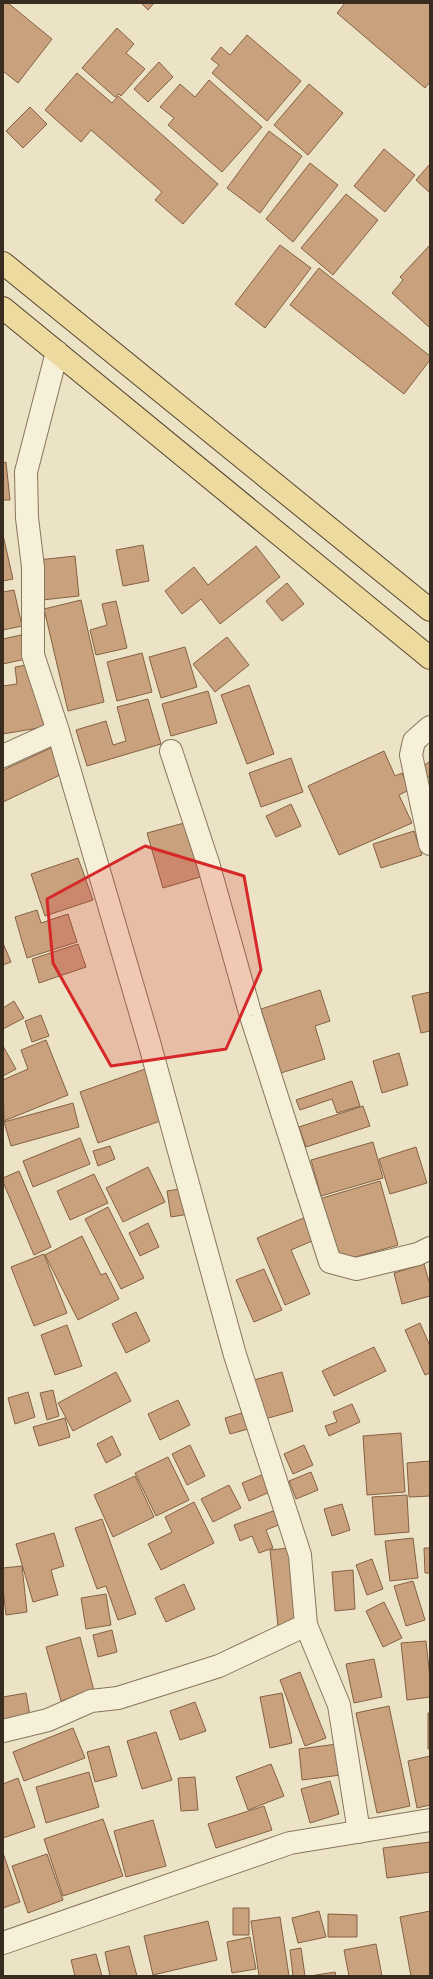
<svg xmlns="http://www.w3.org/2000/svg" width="433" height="1979" viewBox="0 0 433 1979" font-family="'Roboto Serif',serif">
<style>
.building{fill:#c9a17d;stroke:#856143}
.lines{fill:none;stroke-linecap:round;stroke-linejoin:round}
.minor-casing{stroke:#87755c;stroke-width:24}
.major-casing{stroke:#554330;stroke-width:24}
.minor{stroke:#f7f0d8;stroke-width:22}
.major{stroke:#edda9f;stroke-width:22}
.marked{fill:#d62828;fill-opacity:0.2;stroke:#d62828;stroke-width:3;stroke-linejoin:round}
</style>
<rect width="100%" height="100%" fill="#ece3c6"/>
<!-- building -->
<path class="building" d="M3,3H8L52,39L18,83L3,71Z
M141,3H154L148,10Z
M345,3H430V82L425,88L337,13Z
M117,28L134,44L126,53L145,69L121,96L119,94L115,97L82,68Z
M247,35L301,81L267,121L212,73L219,65L211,59L221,47L230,55Z
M159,62L173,77L148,102L134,89Z
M77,73L112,103L118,96L218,184L183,224L155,200L162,192L91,130L81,142L45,110Z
M209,80L262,127L222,172L168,125L174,118L160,107L180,84L195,97Z
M309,84L343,113L308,155L274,125Z
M30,107L47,124L23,148L6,131Z
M269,131L302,156L260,213L227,188Z
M384,149L415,175L385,212L354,186Z
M310,163L338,185L293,242L266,219Z
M429,165L430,166V193L416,180Z
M346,194L378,220L333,275L301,248Z
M280,245L311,268L265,328L235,304Z
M429,246L430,247V328L392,293L403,280L400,277Z
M319,268L430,356V360L404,394L290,305Z
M6,462L10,500H3V463Z
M3,535L13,579L3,581Z
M143,545L149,581L123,586L116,550Z
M256,546L280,577L220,624L201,599L182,614L165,591L194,567L208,585Z
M75,556L79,596L42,600L38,560Z
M287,583L304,604L282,621L266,601Z
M14,590L22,626L3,630V592Z
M81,600L104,702L68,711L44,609Z
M116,601L127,648L96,655L90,630L107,625L102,604Z
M21,635L26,659L3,664V639Z
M227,637L249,665L215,692L193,664Z
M185,647L197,687L161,698L149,657Z
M142,653L152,692L117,701L107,662Z
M33,664L44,727L3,734V686L17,684L15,667Z
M249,685L274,754L247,764L221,695Z
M208,691L217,723L171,736L162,704Z
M148,699L161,744L87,766L76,730L106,721L113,745L126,741L117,707Z
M51,748L62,774L3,802V770Z
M384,751L395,776L402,773L409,790L399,795L412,823L339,855L308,786Z
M291,758L303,792L261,807L249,773Z
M430,761V779L421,768Z
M291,804L301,826L276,837L266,816Z
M184,823L200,877L163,888L147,833Z
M414,831L422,855L381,868L373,844Z
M78,858L93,900L45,916L31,874Z
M37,910L41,923L68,914L77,942L27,958L15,917Z
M3,943L11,962L3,965Z
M78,944L86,967L39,983L32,959Z
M320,990L330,1021L315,1026L325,1059L281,1073L261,1009Z
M430,992V1031L421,1033L412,996Z
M14,1001L24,1018L3,1029V1008Z
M41,1015L49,1036L32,1042L25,1021Z
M46,1040L68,1095L4,1121L3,1080L28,1069L21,1050Z
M3,1046L16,1069L3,1076Z
M399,1053L408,1085L382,1093L373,1061Z
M145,1069L163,1120L98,1143L80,1092Z
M352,1081L360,1106L337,1113L332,1099L300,1110L296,1100Z
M73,1103L79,1127L11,1146L4,1122Z
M363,1106L370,1126L306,1147L299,1127Z
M80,1138L90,1164L33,1187L23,1161Z
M373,1142L383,1178L321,1196L311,1160Z
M110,1146L115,1159L98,1166L93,1151Z
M416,1147L427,1183L390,1194L379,1159Z
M148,1167L165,1202L123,1222L106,1188Z
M19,1171L51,1247L34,1255L3,1182V1178Z
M94,1174L108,1203L70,1220L57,1191Z
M380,1181L398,1245L338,1262L319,1199Z
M186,1188L189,1214L171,1217L167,1191Z
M108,1207L144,1278L121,1289L85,1219Z
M308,1216L317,1239L291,1250L310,1294L285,1305L257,1238Z
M148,1223L159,1247L140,1256L129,1233Z
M82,1236L101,1275L106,1273L119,1299L78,1320L45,1255Z
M44,1254L67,1313L34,1326L11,1267Z
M424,1264L430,1285V1296L402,1304L394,1273Z
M264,1269L282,1310L254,1322L236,1280Z
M136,1312L150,1341L126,1353L112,1324Z
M420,1323L430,1346V1373L425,1375L405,1330Z
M67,1325L82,1366L55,1375L41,1335Z
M374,1347L386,1371L334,1396L322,1371Z
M116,1372L131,1401L73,1431L58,1403Z
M282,1372L293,1411L265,1419L254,1380Z
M53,1390L59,1416L47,1420L40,1393Z
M28,1392L35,1417L15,1424L8,1398Z
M178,1400L190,1425L160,1440L148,1414Z
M352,1404L360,1422L329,1436L325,1426L337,1422L333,1412Z
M242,1413L248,1429L230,1434L225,1418Z
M65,1418L70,1437L39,1446L33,1427Z
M401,1433L405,1492L367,1495L363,1436Z
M112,1436L121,1455L106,1463L97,1444Z
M190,1445L205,1476L187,1485L172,1454Z
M304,1445L313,1465L293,1474L284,1454Z
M168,1457L189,1500L156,1516L135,1473Z
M430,1461V1496L409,1497L407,1463Z
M311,1472L318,1490L296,1499L289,1481Z
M264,1474L272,1491L249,1501L242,1483Z
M135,1476L154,1517L113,1537L94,1495Z
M229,1485L241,1508L213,1522L201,1499Z
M407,1495L409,1532L375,1535L372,1497Z
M194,1502L214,1543L161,1570L148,1544L172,1532L165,1517Z
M342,1504L350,1530L332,1536L324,1509Z
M276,1510L281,1524L266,1530L273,1548L259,1553L252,1536L240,1541L234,1525Z
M102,1519L136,1614L118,1620L106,1586L97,1589L75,1528Z
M54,1533L64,1566L51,1570L58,1595L33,1602L16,1544Z
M413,1538L418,1578L390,1581L385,1541Z
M289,1548L297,1624L278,1626L270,1550Z
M424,1548H430V1573H425Z
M372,1559L383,1589L367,1595L356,1565Z
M22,1566L27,1612L6,1615L3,1589V1568Z
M353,1570L355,1609L335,1611L332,1572Z
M413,1581L425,1620L406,1626L394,1586Z
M184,1584L195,1609L166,1622L155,1598Z
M106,1594L111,1625L86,1629L81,1598Z
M384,1602L402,1638L383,1647L366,1611Z
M112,1630L117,1652L98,1657L93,1635Z
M80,1637L94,1691L61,1701L46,1647Z
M426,1641L430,1678V1697L407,1700L401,1643Z
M374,1659L382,1697L354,1703L346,1664Z
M300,1672L326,1738L305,1746L280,1680Z
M26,1693L30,1716L3,1721V1697Z
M282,1693L292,1743L270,1748L260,1697Z
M195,1702L206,1731L180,1740L170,1711Z
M389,1706L410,1806L377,1813L356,1713Z
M428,1713H430V1749H428Z
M73,1728L85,1758L24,1781L13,1752Z
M156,1732L172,1780L142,1789L127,1741Z
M337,1744L341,1775L302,1780L299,1749Z
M109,1746L117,1776L95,1782L87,1752Z
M430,1756V1805L417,1808L408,1761Z
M271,1764L284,1796L248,1810L236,1777Z
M89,1772L99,1807L46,1823L36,1787Z
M195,1777L198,1810L181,1811L178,1778Z
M18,1778L35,1827L3,1838V1784Z
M330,1781L339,1814L310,1823L301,1789Z
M264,1806L272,1830L216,1848L208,1824Z
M103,1819L123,1876L63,1896L44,1839Z
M153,1820L166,1866L126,1877L114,1831Z
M430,1842V1872L387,1878L383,1848Z
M3,1853L20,1902L3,1908Z
M47,1854L63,1900L28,1913L12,1866Z
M233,1908H249V1935H233Z
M319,1911L326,1937L298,1943L292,1918Z
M430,1911V1976H411L400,1917Z
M328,1914L357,1915V1937H328Z
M280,1917L289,1976H259L251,1921Z
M208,1921L217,1960L153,1975L144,1936Z
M250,1937L256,1969L232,1973L227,1942Z
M376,1944L382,1976H349L344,1950Z
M129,1946L137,1976H110L105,1952Z
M301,1948L305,1976H293L290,1950Z
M96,1954L102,1976H75L71,1960Z
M335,1972L336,1976H310Z"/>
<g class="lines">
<defs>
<path id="minor" d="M57,352L26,472L27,518L33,567V655L58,731L149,1042L235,1355L300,1555L306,1625L339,1705L359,1832
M430,727L414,741L411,755L430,844
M171,751L208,863L251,1016L330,1262L356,1269L418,1254L430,1248
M3,756L58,731
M3,1731L48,1720L91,1701L118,1698L219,1666L306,1625
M3,1943L290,1843L430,1820"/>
<path id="major" d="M3,263L430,610
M3,308L430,658"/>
</defs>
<!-- minor casing -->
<use href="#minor" class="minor-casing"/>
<!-- major casing -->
<use href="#major" class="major-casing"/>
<!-- minor -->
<use href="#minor" class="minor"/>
<!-- major -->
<use href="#major" class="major"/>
</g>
<!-- marked area -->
<path class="marked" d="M145,846L244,876L261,970L226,1049L111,1066L53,963L47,899Z"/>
<!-- border -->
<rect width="433" height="1979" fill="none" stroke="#372c1f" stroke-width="8"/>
</svg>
